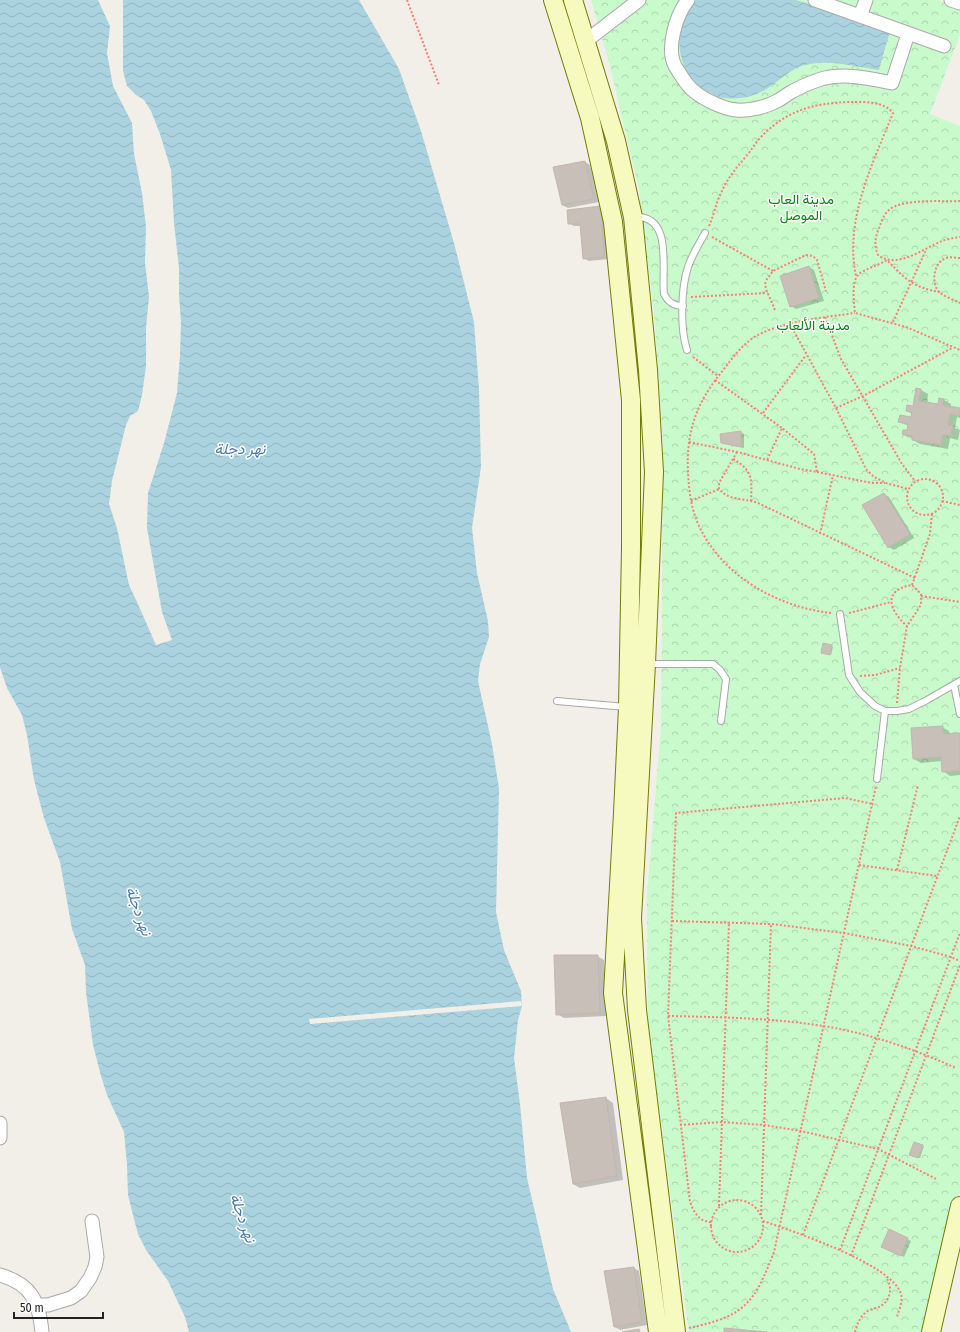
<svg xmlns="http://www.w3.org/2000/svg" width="960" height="1332" viewBox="0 0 960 1332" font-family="'Fira Sans Condensed',Vazirmatn,sans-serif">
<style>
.park{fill:url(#park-crowns)}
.water{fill:url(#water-waves)}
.pier{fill:#f2efe9}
.shadow{fill:#0003}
.building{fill:#c7bfb8;stroke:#c4b6ab}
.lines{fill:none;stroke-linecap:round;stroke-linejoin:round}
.lane-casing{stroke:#a9a9a9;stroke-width:8}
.street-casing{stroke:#a9a9a9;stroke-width:15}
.secondary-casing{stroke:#707d05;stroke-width:20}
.path{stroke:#fa8072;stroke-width:2;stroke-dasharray:2 2;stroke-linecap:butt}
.lane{stroke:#fff;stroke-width:6}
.street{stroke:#fff;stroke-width:13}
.secondary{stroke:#f7fabf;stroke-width:18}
.labels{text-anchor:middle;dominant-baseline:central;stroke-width:3;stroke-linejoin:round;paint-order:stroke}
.park-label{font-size:14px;fill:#0c8416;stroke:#fff}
.water-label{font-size:15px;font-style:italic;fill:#4a7aab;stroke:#fff}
</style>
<defs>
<pattern id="park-crowns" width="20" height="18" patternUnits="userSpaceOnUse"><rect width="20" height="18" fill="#c8facc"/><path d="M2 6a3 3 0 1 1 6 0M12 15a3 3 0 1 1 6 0" fill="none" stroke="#acd6af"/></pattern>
<pattern id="water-waves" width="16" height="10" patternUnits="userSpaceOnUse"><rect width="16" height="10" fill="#aad3df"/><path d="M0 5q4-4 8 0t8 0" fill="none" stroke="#92b5bf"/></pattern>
</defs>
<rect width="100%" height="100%" fill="#f2efe9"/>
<!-- park -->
<path class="park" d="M591,0H938L960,8V35L930,114L960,126V1191L925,1332H689L648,1027L647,895L661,727L663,441L654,313L639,190L610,66Z"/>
<!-- water -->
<path class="water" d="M0,0H359L399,69L421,131L454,243L474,322L479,389L481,467L472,528L477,573L488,621L489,637L480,664L478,681L492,744L499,789L496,912L504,950L521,991L522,1006L518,1020L514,1058L520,1104L527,1178L553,1289L571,1332H189L185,1317L168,1281L146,1250L138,1234L133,1215L128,1195L127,1165L124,1132L107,1095L101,1076L93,1045L86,992L85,965L72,929L60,862L44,818L34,780L27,735L22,715L7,688L0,667Z
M696,0H796L890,31L879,70C857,67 832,60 810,64C794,66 784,77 771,86C757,97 736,101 719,97C715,96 711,93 708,92C695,86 684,70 681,56C676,36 682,16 696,0Z"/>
<!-- pier -->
<path class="pier" d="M98,0H123V71L127,86L135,94L144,100L151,111L160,134L171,170L174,223L179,268V295L181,323L180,355L177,393L164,443L148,493L147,528L162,612L172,640L156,645L137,602L129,585L117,528L109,504L112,481L126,425L130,416L138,411L142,395L146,366V328L149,297L145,263L146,227L142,193L134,154L132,123L113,86L107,53L110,26Z
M521,1001L522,1006L310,1024L309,1019Z"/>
<!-- shadow -->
<path class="shadow" d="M585,162L590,165L599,202L568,208L562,205Z
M606,210L609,259L589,261L583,258L581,226H574L569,223L568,211Z
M809,267L814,270L824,301L796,309L791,306Z
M916,389L921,390L928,394L927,403L939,405L940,399L944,400L951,404L950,407L960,409V418L957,417L955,428L960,430L958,440L950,438L948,449L920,444L913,440V439L903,434L908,431L909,426L899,422L911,418L912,414L907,411L914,407Z
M741,432L744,434V448L726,444L722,443Z
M884,494L889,497L914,538L894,550L889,547Z
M831,646L833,647L831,655L824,653Z
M942,727L949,731L950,735L960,734V775L950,776L943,771L942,761L921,763L914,759Z
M597,956L604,960L606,1016L564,1018L557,1014Z
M606,1098L613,1103L623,1180L580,1188L573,1184Z
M914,1143L924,1146L920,1158L911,1156Z
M890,1230L911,1241L904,1257L886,1248Z
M634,1268L639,1271L647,1325L620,1330L615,1327Z"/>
<!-- building -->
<path class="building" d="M585,161L594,199L562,205L553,167Z
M601,206L604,257L583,259L580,224H568L567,210Z
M809,266L819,298L790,307L780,276Z
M916,388L921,389L919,401L938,404L939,398L944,399L943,405L960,408V416L950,414L948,425H953L951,436L943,435L941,445L912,440V436L902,434L903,430H907L908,424L898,422L900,415L911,417L912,412L906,411L907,405L913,406Z
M741,431V447L721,443L720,434Z
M884,493L910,534L888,548L862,505Z
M823,643L832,645L830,655L821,653Z
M943,726V734L960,733V771L942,772L941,757L913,759L911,728Z
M554,955H598L600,1013L556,1015Z
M606,1097L617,1176L573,1184L560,1103Z
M914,1142L923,1145L918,1158L909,1155Z
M889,1229L908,1238L901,1256L881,1247Z
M634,1267L642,1322L614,1327L604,1271Z
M724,1328L767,1332H724Z
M639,1329L640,1332H622Z"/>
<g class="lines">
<defs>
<path id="lane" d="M634,217C674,214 661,271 664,294C668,302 673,306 683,306
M687,350C680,329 681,288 688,267C692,255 699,244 705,233
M840,614L849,675L860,692L875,706L885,711H897L909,709L927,700L960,681
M647,664H713L720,670L726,679L721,721
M954,685L960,714
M557,701L626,707
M877,779L885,711"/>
<path id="street" d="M688,0C676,15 666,48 675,66C681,75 686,86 695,92C705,100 724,109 736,110C749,111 766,107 777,101C783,98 787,94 793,91C800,87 809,83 818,80C842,72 868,78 892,83L908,34
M815,0L944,46
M951,0L960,3
M860,16L866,0
M586,41L639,0
M0,1123V1138
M0,1275C31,1284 39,1301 42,1332
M37,1305H48L71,1298L81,1291L90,1278L95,1267L97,1257L92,1221"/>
<path id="secondary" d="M553,0L590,118L613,222L631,400V548L628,707L623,813L613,993L658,1332
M573,0L616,141L633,217L648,370L654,472L646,664L632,918L637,1010L676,1332
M931,1332L960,1206"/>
</defs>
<!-- lane casing -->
<use href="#lane" class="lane-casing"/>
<!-- street casing -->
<use href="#street" class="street-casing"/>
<!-- secondary casing -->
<use href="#secondary" class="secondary-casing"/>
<!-- path -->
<path class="path" d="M407,0L439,85
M960,201C942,202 903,198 889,210C884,214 881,222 879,228C875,238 874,245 878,255C897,270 924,248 942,241C947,239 954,238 960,237
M709,226C714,215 716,202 722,191C728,177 738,166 748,154C752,149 755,144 759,139C785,111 812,103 850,102C863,102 884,101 893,113C873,163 844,220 856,276
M712,237L773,271
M960,258C955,258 949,256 944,259C933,264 931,285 940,293C946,297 954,300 960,303
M940,292C914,288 905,279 887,260C879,265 870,267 862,272C850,277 854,302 855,313L906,327L960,350
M691,297L767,293
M775,310L766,289L765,284L767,279L773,271L806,255L813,256L817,260L826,291
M825,317L841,359L902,464L915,481
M893,322L926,250
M790,324L836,408L866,469L874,477L886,483L908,489
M693,357L718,376
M715,380L782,428
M836,408L863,396L952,348
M763,413L806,355
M689,442L737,452L800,469L817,472L814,454L782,428L767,460
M737,452L719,483V489C729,501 745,498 758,503L915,578
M733,459C753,470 752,480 751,501
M817,472L872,483H885
M907 497a18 18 0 1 1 36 0a18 18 0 1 1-36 0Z
M691,501L719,489
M942,501L960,505
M820,534L833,475
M912,585L930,534L932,513
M921,596L960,602
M831,613C778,607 724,577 700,528C691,510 689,491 688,472C686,433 696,404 720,374C732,359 743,342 760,334C786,321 826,317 855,313
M849,613L891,602
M860,676L875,675L900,668
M897,703L900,668L907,626L919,608L921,604V594L912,585C882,590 889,610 907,626
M859,865L937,876
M897,870L918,785
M672,921L771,924L844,933L911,946L951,957L960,961
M668,1016C720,1017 772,1018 823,1026C868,1033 914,1049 956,1068
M680,1125L722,1122L764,1125L801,1131L878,1149L936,1179
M711 1226a26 26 0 1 1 52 0a26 26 0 1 1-52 0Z
M719,1206L729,922
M761,1215L771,924
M763,1221C792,1231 892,1264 901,1294C903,1301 899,1310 897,1317
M711,1222C699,1222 694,1212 690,1202L668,1016L676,813L845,798L873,804
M803,1235L960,816
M840,1250L960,933
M851,1256L960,965
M689,1328C745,1316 754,1304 774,1252L876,786
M855,1332C857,1325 859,1318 865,1313C869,1309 875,1309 879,1307C891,1301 893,1287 886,1277"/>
<!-- lane -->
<use href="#lane" class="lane"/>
<!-- street -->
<use href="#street" class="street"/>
<!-- secondary -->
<use href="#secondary" class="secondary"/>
</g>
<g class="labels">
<!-- park labels -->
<g class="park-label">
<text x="801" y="199">مدينة العاب<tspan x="801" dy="16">الموصل</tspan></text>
<text x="813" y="325">مدينة الألعاب</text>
</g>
<!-- water labels -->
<g class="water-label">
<text x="240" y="449">نهر دجلة</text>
<text transform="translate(139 911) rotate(71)">نهر دجلة</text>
<text transform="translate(243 1218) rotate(71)">نهر دجلة</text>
</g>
</g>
<!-- scale -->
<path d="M14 1312v6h89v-6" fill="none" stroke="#222222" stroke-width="2"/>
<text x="20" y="1312" font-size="12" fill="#222222" stroke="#ffffff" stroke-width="3" paint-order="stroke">50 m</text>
</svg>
